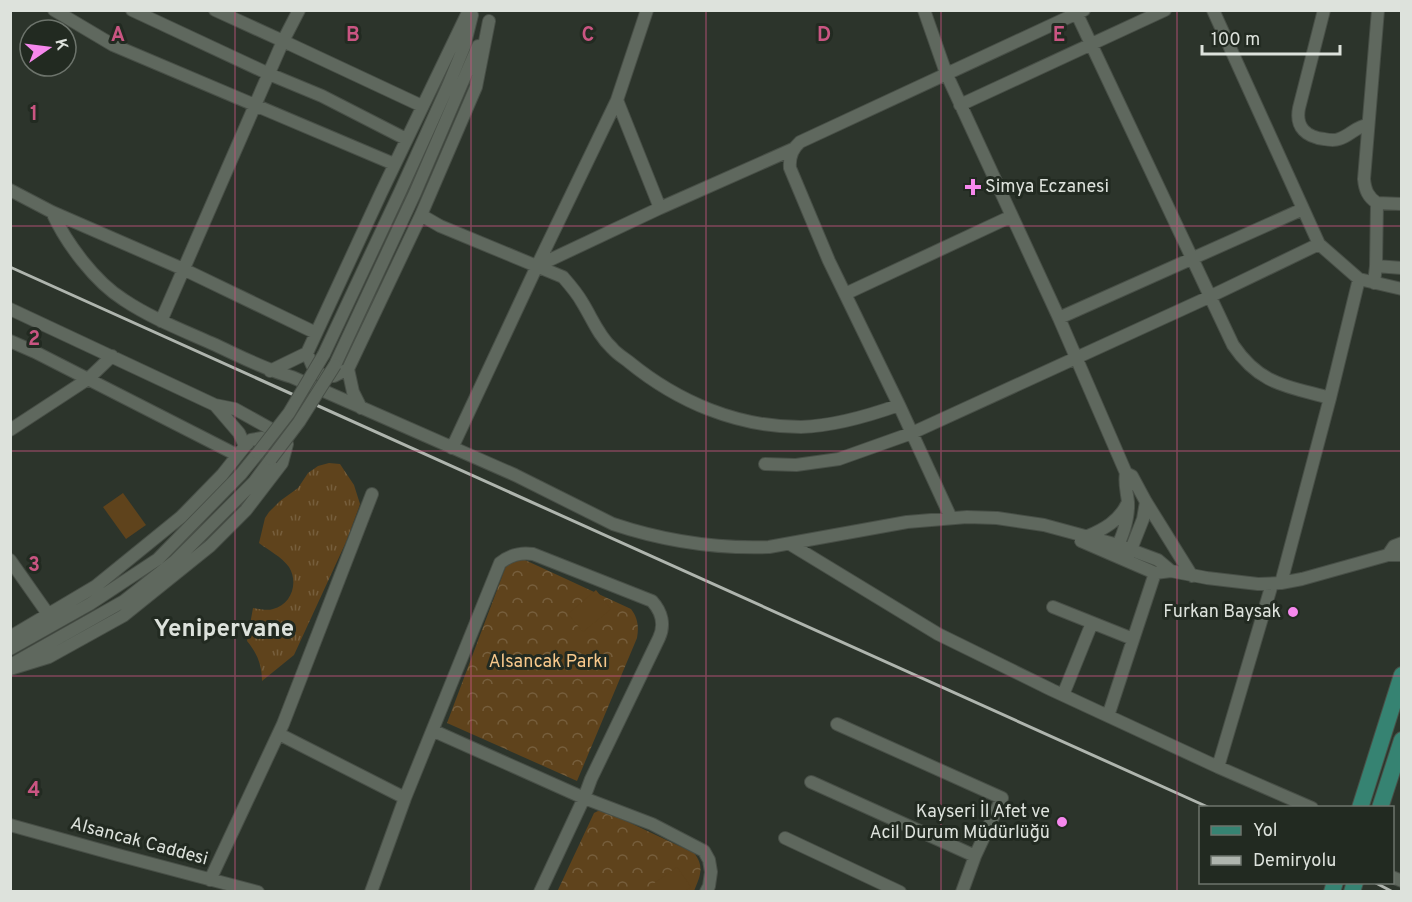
<svg xmlns="http://www.w3.org/2000/svg" width="1412" height="902" viewBox="0 0 1412 902" font-family="Overpass,sans-serif">
<style>
.grass{fill:url(#grass-tufts)}
.forest{fill:url(#forest-crowns)}
.garden{fill:#5f431c}
.lines{fill:none;stroke-linecap:round;stroke-linejoin:round}
.minor-casing{stroke:#484f47;stroke-width:14}
.major-casing{stroke:#484f47;stroke-width:18}
.minor{stroke:#5f685e;stroke-width:12}
.major{stroke:#368372;stroke-width:16}
.rail{stroke:#afb5ae;stroke-width:3}
.minor-bridge-casing{stroke:#484f47;stroke-width:14;stroke-linecap:butt}
.minor-bridge{stroke:#5f685e;stroke-width:12}
.grid{fill:none;stroke:#ca5582;stroke-width:1.5;stroke-opacity:0.55}
.poi-dot{fill:#f688ed;stroke:#222a21;stroke-width:2}
.labels{text-anchor:middle;dominant-baseline:central;stroke-width:6;stroke-linejoin:round;paint-order:stroke}
.poi-label{font-size:18px;fill:#dde2dc;stroke:#222a21;text-anchor:end}
.park-label{font-size:18px;fill:#f8c88b;stroke:#222a21}
.street-label{font-size:18px;fill:#dde2dc;stroke:#222a21}
.district-label{font-size:24px;font-weight:bold;fill:#dde2dc;stroke:#222a21}
.grid-label{font-size:20px;text-anchor:middle;font-weight:bold;fill:#ca5582;stroke:#222a21;stroke-width:6;stroke-linejoin:round;paint-order:stroke}
</style>
<defs>
<pattern id="grass-tufts" width="24" height="20" patternUnits="userSpaceOnUse" patternTransform="scale(1.5)"><rect width="24" height="20" fill="#5f431c"/><path d="M3 7l-1-3M5 7V3M7 7l1-3M15 17l-1-3M17 17v-4M19 17l1-3" fill="none" stroke="#765e3c"/></pattern>
<pattern id="forest-crowns" width="20" height="18" patternUnits="userSpaceOnUse" patternTransform="scale(1.5)"><rect width="20" height="18" fill="#5f431c"/><path d="M2 6a3 3 0 1 1 6 0M12 15a3 3 0 1 1 6 0" fill="none" stroke="#765e3c"/></pattern>
</defs>
<rect width="100%" height="100%" fill="#2c342b"/>
<!-- grass -->
<path class="grass" d="M329,463L340,464L354,485L360,504L358,510L346,542L294,655L262,681C262,665 257,653 247,641L253,608C260,609 267,611 273,609C291,605 299,583 289,567C282,557 268,550 259,543L265,518L269,512L280,501L298,488L308,473L318,466Z"/>
<!-- forest -->
<path class="forest" d="M519,560H525L631,609C638,618 639,627 637,638L577,781L447,723L506,566L510,563Z
M598,811H605L694,853C705,866 700,877 694,891L557,892L594,813Z"/>
<!-- garden -->
<path class="garden" d="M123,493L146,525L126,539L103,507Z
M596,590L611,609L583,632L568,614Z
M677,867L691,887L685,891H643Z"/>
<g class="lines">
<defs>
<path id="minor" d="M54,10L113,45L394,164
M132,10L269,74L322,96L406,139
M215,10L283,41L422,106
M647,10L617,100L660,208
M924,10L946,73L1059,318L1126,473C1124,483 1127,492 1128,502C1129,521 1121,539 1114,555
M1075,10L1233,345C1260,385 1287,386 1330,398
M1213,10L1319,244L1359,279L1402,289
M1324,10L1299,108C1295,128 1307,137 1324,139C1329,140 1334,141 1339,139C1350,136 1356,126 1368,125
M960,105L1165,10
M10,190L52,212L183,269L316,333
M1377,203L1402,204
M52,212C66,243 95,282 124,300C151,318 182,330 211,343C238,355 263,369 292,377L515,475L613,524C664,541 715,549 769,547L907,522L967,517L997,518L1044,525L1118,545L1158,560L1171,571
M421,215L440,226L563,277C570,285 577,293 582,302C592,318 598,335 612,348C617,354 624,358 629,362C678,402 737,427 801,427C834,426 868,416 899,405
M537,266L660,208L793,149
M1376,266L1402,268
M1374,283L1376,266L1377,203C1368,197 1365,190 1364,179L1378,10
M845,294L1012,216
M10,309L215,405L235,409L280,434L287,444L282,463L246,510L210,546L123,616L49,657L10,669
M1059,318L1303,209
M161,321L283,41L299,10
M10,341L35,352L237,455
M307,353L312,365L321,375L334,376L348,369
M324,354L400,192L448,86L464,47L472,15
M335,365L415,193L478,46
M270,371L307,353L381,193L469,10
M215,405L239,433L245,446
M361,408L353,392L348,369L421,215L476,87L489,21
M10,430L88,379L112,356
M452,448L537,266L617,100
M765,464L796,465L839,459L912,433L1209,297L1319,244
M1126,473L1132,476L1146,502L1192,576
M951,518L899,405L829,261L790,168C789,157 792,149 800,142L1084,10
M1088,536C1104,529 1119,521 1127,504
M1081,541L1155,573L1171,571L1207,578L1258,584L1281,583L1302,579L1388,555H1402
M790,544L938,634L1052,690L1218,767L1312,808
M1388,555L1394,546L1402,543
M1128,557L1143,519L1146,502
M10,560L48,614
M1281,583L1330,398L1359,279
M1053,607L1133,639
M10,637L96,586L181,517L222,475L245,446L251,440L262,438C272,444 279,448 281,459
M10,649L90,604L158,559L241,474L258,453
M14,663L124,601L175,561L254,482L271,459
M1063,695L1092,623
M1108,716L1155,573
M837,724L1002,798L975,856L962,892
M434,731L584,798L652,824L704,851L709,860L711,872L709,886L706,892
M279,734L405,798
M1218,767L1272,584
M811,782L975,856
M10,825L118,855L258,892
M785,838L900,892
M1392,877L1402,881
M210,880L283,724L372,494
M371,892L405,798L500,563C510,555 521,552 533,554L652,601C662,612 665,625 659,638L591,779L584,798L540,892"/>
<path id="major" d="M1360,808L1402,675
M1380,808L1402,740
M1332,892L1335,882
M1352,892L1355,882"/>
</defs>
<!-- minor casing -->
<use href="#minor" class="minor-casing"/>
<!-- major casing -->
<use href="#major" class="major-casing"/>
<!-- minor -->
<use href="#minor" class="minor"/>
<!-- major -->
<use href="#major" class="major"/>
<!-- rail -->
<path class="rail" d="M10,267L1210,808
M1374,882L1393,892"/>
<defs>
<path id="minor-bridge" d="M258,453L289,413L324,354
M271,459L299,422L335,365"/>
</defs>
<!-- minor-bridge casing -->
<use href="#minor-bridge" class="minor-bridge-casing"/>
<!-- minor-bridge -->
<use href="#minor-bridge" class="minor-bridge"/>
</g>
<!-- grid -->
<path class="grid" d="M235,10V892M471,10V892M706,10V892M941,10V892M1177,10V892M10,226H1402M10,451H1402M10,676H1402"/>
<!-- markers -->
<g class="poi-dot">
<path d="M970 178h6v6h6v6h-6v6h-6v-6h-6v-6h6z"/>
<circle cx="1293" cy="612" r="6"/>
<circle cx="1062" cy="822" r="6"/>
</g>
<g class="labels">
<!-- poi labels -->
<g class="poi-label">
<text x="985" y="187" text-anchor="start">Simya Eczanesi</text>
<text x="1281" y="612">Furkan Baysak</text>
<text x="1050" y="812">Kayseri İl Afet ve<tspan x="1050" dy="21">Acil Durum Müdürlüğü</tspan></text>
</g>
<!-- park labels -->
<g class="park-label">
<text x="548" y="662">Alsancak Parkı</text>
</g>
<!-- street labels -->
<g class="street-label">
<text transform="translate(139 842) rotate(15)">Alsancak Caddesi</text>
</g>
<!-- district labels -->
<g class="district-label">
<text x="224" y="630">Yenipervane</text>
</g>
</g>
<g class="grid-label">
<text x="118" y="41">A</text>
<text x="353" y="41">B</text>
<text x="588" y="41">C</text>
<text x="824" y="41">D</text>
<text x="1059" y="41">E</text>
<text x="34" y="120">1</text>
<text x="34" y="345">2</text>
<text x="34" y="571">3</text>
<text x="34" y="796">4</text>
</g>
<!-- border -->
<rect width="1412" height="902" fill="none" stroke="#dde2dc" stroke-width="24"/>
<!-- legend -->
<rect x="1199" y="806" width="195" height="78" fill="#222a21" stroke="#6d746c" stroke-width="1.5"/>
<rect x="1211" y="826" width="30" height="9" fill="#368372" stroke="#6d746c" stroke-width="1.5"/>
<text x="1253" y="836" font-size="18" fill="#dde2dc">Yol</text>
<rect x="1211" y="856" width="30" height="9" fill="#afb5ae" stroke="#6d746c" stroke-width="1.5"/>
<text x="1253" y="866" font-size="18" fill="#dde2dc">Demiryolu</text>
<!-- north arrow -->
<g transform="translate(48 48) rotate(76)"><circle r="28" fill="#222a21" stroke="#6d746c" stroke-width="1.5"/>
<path d="M0-4.5L10 22L0 15L-10 22Z" fill="#f688ed"/>
<text y="-9" font-size="16" font-weight="bold" text-anchor="middle" fill="#dde2dc">K</text>
</g>
<!-- scale -->
<path d="M1202 45v9h138v-9" fill="none" stroke="#dde2dc" stroke-width="3"/>
<text x="1211" y="45" font-size="18" fill="#dde2dc" stroke="#222a21" stroke-width="4.5" paint-order="stroke">100 m</text>
</svg>
